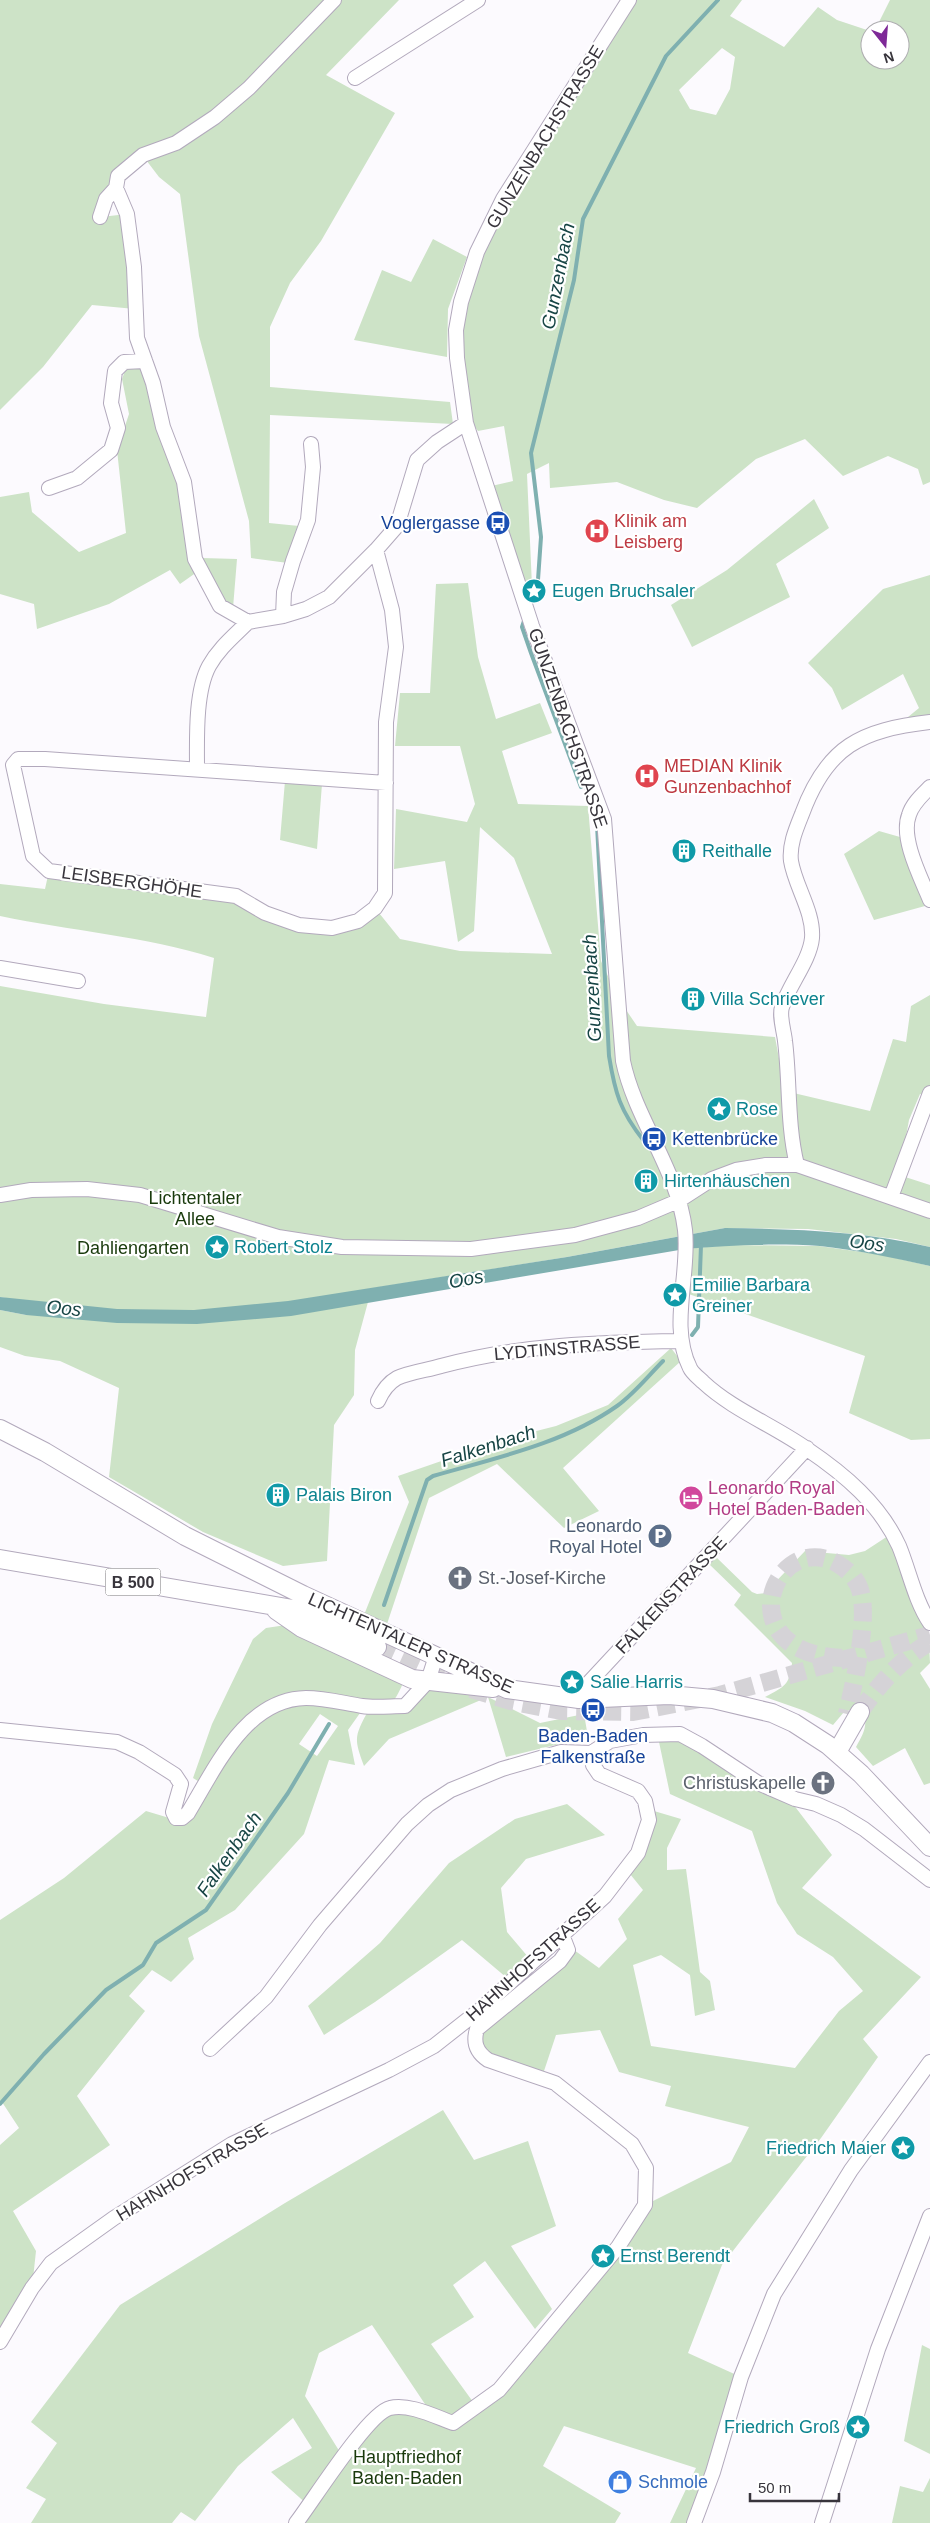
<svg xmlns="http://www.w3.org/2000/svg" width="930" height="2523" viewBox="0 0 930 2523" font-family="Helvetica,sans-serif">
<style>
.green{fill:#cde3c7;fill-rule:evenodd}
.water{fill:#7fb0b0}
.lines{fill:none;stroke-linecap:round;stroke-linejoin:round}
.stream{stroke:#7fb0b0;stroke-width:4}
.major-tunnel{stroke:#d5d3d7;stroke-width:18;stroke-dasharray:18 9;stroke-linecap:butt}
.minor-casing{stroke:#b2a9bc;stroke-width:16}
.major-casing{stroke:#b2a9bc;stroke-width:20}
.minor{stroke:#fff;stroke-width:14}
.major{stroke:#fff;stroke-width:18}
.labels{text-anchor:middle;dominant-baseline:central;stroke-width:4.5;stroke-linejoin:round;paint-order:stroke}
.shield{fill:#fff;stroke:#747276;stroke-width:1}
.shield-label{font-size:16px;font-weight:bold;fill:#38353c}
.street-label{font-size:18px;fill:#38353c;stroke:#fff}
.health-label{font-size:18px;fill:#be3a42;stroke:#fff;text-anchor:start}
.transit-label{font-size:18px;fill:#164399;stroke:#fff;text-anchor:end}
.culture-label{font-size:18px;fill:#0d838f;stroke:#fff;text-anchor:start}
.park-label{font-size:18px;fill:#193a0c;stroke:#fff}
.hotel-label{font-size:18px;fill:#b23c85;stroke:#fff;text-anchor:start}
.service-label{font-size:18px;fill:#4e5e75;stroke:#fff;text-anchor:end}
.worship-label{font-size:18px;fill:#5b616d;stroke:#fff;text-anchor:start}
.shop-label{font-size:18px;fill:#366cbe;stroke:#fff;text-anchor:start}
.water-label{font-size:19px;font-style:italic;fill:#174545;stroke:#fff}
</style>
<rect width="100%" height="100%" fill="#fcfafe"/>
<!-- green -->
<path class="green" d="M0,0H399L326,75L395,113L321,241L290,283L270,327V387L450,402L453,424L270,415L269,523L299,526L288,563L251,558L249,521L199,336L180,194L159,177L143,156L118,176L101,217L127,214L135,309L92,305L43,367L0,410Z
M629,0H742L730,16L784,47L818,7L837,20L870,31V60H900V30H875L890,0H930V482L923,485L918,469L888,456L843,476L805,439L756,459L697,508L664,500L617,482L550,488L549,463L527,474L532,586L520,590L487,487L513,481L504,426L478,431L465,414L457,358L477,252ZM722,48L735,57L730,89L716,115L690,109L679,90Z
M433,239L467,257L448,309L447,357L354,340L382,270L411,282Z
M143,364L184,482L197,572L180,584L170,570L109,604L37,629L34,604L0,594V497L29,492L32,512L79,552L126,533L117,450L129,414L122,379L126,368Z
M814,499L829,528L776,564L790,597L692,647L671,605L727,570Z
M202,558L237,559L233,608L222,602Z
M930,575V721L902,722L919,708L903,674L842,710L832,688L808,663L883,589Z
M468,583L478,657L496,719L540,703L552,733L502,751L518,804L588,806L601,961L618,998L637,1026L775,1037L785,1091L870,1111L893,1039L906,1042L911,1006L930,995V1097L920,1094L909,1120L899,1175L930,1185V1247L896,1239L808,1229L725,1228L567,1257L368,1289V1302L355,1350L354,1395L334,1425L327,1561L283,1566L203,1532L109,1477L119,1388L60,1361L25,1356L0,1347V1310L26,1315L29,1302L0,1297V986L104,1004L206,1017L214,958C145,936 71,931 0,916V884L45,889L49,871L236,896L265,913L332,928L375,908L400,939L460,951L552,954L514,858L480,827L474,931L458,942L445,861L394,869L396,809L467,822L475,804L460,746H395L400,693H430L436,584Z
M285,781L322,784L317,849L280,840Z
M879,831L900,837L925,906L874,920L844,854Z
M729,1245L819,1246L883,1255L930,1266V1439L911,1440L849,1413L865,1356L683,1292L685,1249Z
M671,1348L681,1361L563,1468L599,1511L564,1528L497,1464L429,1498L386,1627L364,1615L409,1502L398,1476L505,1439L556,1426L608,1405Z
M888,1536L928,1620L930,1663L920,1673L930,1689V1783L924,1785L905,1748L873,1766L856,1747C862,1736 868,1727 864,1714L853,1709L844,1712L833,1725L805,1711L765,1697C784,1687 790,1685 792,1663L734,1605L741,1595L709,1564L716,1557L752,1592L757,1594L765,1593L805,1551L849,1555L865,1551Z
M286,1625L403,1683C393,1707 389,1706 365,1706L348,1730L355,1765L329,1760L304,1834L235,1910L188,1938L194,1959L171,1982L152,1970L129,1996L145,2011L77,2096L110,2145L13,2211L36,2251L32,2288L0,2342V2145L19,2128L2,2102L0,2104V1920L64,1878L146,1811L176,1820L206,1786L193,1778L212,1724L253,1639L266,1628ZM320,1714L338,1726L317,1756L299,1744Z
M430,1685L488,1697L540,1723L584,1714L588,1737L506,1757L488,1697L389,1739L364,1766C353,1737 355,1736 369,1709L410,1708Z
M680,1740L793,1804L832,1855L802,1888L921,1977L863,2039L878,2057L821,2138L722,2265L688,2353L741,2377L695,2523H670L696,2468L564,2426L543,2466L621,2513L615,2523H296L309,2506L271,2472L312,2448L293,2418L238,2466L195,2521L181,2512L172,2523H31L46,2499L26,2488L57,2443L31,2422L120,2305L285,2203L443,2110L474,2160L528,2141L556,2226L511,2246L552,2309L535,2329L485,2261L453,2285L474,2317L431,2344L476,2406L499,2390L645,2205L731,2162L749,2127L665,2106L671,2086L619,2072L600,2030L556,2035L543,2074L488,2060L474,2038L574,1950L599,1968L627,1939L618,1919L643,1890L630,1874C646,1851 652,1839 654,1811L681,1819L667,1848V1870L686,1869L700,1972L710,1981L715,2010L695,2016L690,1975L661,1955L633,1965L651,2046L795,2068L839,2011L863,1991L833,1957L797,1934L777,1903L752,1831L670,1794L659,1742ZM372,2325L433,2416L380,2411L343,2457L305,2396L319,2353Z
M567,1804L605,1835L526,1859L501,1888L507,1932L529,1958L507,1978L462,1940L375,2002L324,2035L308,2006L380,1943L449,1863L515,1819Z
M922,2345L930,2349V2454L904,2441Z
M930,2478V2523H892L900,2486L923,2492Z"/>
<!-- water -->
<path class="water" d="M725,1228C795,1229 862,1231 930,1247V1266C894,1258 857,1250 820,1246C775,1243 729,1245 685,1249L291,1316L197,1324L117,1323L26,1315L0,1310V1297L117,1309L194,1310L288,1301L567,1257Z"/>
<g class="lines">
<!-- stream -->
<path class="stream" d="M537,594L541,537L531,453L574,280L583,219L666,56L718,0
M525,618L522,627L531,653L581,787
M597,825L609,1056C615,1093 620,1111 644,1141
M692,1335L698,1327L701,1245
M384,1605L427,1480L433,1476C495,1458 563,1444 617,1406C634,1394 649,1375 663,1361
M0,2104L44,2054L106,1990L143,1965L156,1943L206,1910L288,1793L329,1724"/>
<!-- major-tunnel -->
<path class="major-tunnel" d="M377,1647L445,1678
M842,1658C724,1653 775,1527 838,1564C849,1571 858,1580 861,1593C868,1623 854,1683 847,1714
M471,1689L514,1702L561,1711L633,1712L720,1695L930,1635
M860,1712C879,1684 901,1659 930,1642"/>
<defs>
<path id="minor" d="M629,0L503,199L477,252L461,302L456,330L457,358L466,423L532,626L604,819L623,1061C635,1119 678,1170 685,1230C690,1275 669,1326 690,1368C692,1373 699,1378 703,1382C733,1410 773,1425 807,1449C844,1474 880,1504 899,1546C909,1570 915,1601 930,1623
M355,78L478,0
M116,188L127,214L134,267L137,338L153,383L163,427L184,482L195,559L220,606L248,622L283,616L306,609L329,597L376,550L397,526L417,460L437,442L466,423
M100,217L106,199L116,188L118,176L143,155L176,143L215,117L249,88L334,0
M49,488L77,478L111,450L118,428L111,403L115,371L124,362L145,361
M376,550L392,610L396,647L386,722L385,893L375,908L358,921L332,928L299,925L265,913L236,896L49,871L33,856L13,765L18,759H45L386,783
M283,616L284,592L293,561L308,520L313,467L311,444
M197,769C197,739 195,692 209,666C219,648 234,636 248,622
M930,787C922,795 912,804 909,815C900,838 921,878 930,900
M0,968L78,981
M797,1165C787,1125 790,1081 785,1041C784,1031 779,1016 782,1007C789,985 810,960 812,938C814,912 795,886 791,861C789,845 796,829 802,814C827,746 861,730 930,722
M0,1195L31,1190L87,1189L140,1195L278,1237L342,1247L471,1249L575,1235L638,1218L678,1201L712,1179L736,1170L766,1165H797L930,1211
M891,1197L930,1093
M378,1401C382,1392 388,1383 397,1378C410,1372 428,1370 441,1366C519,1345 600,1342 680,1341
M579,1699L582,1690L807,1448
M0,1730L117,1742L139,1752L175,1775L181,1784L173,1812L176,1818H182L188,1813C215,1769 245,1699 306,1698C325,1698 343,1703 362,1706C376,1708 391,1706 405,1706L428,1681L436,1656
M210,2049L266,1997L320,1925L407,1824L428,1805L451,1790L502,1769L561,1752L591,1753
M0,2342L32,2288L51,2263L114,2218L232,2144L389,2070L434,2046L481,2009L605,1896L638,1853L649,1820L645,1801L638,1791L599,1774L593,1765L591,1753L610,1741L643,1735L680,1734L702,1746L758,1783L795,1799L816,1804L841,1815L864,1829L930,1880
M296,2523C313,2501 368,2413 390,2408C409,2403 436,2417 453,2423L499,2390L618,2247L645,2205L646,2168L632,2144L555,2083L488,2060C476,2052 473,2042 477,2029L560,1961L568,1950L563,1937
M694,2523L713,2472L741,2377L774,2294L851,2170L930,2062
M822,2523L878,2349L930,2216"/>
<path id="major" d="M0,1429L45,1452L185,1536L303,1595L507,1689L579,1699L669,1695L713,1699L772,1713L794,1723L828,1745L861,1774L930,1847
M0,1559L293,1609L377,1647
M276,1610L302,1628L412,1679L493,1688
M837,1752L860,1712"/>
</defs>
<!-- minor casing -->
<use href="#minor" class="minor-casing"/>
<!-- major casing -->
<use href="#major" class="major-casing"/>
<!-- minor -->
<use href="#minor" class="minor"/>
<!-- major -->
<use href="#major" class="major"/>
</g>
<!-- icons -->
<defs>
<symbol id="bus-disc" viewBox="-11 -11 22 22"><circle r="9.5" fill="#1a4fb4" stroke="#fff"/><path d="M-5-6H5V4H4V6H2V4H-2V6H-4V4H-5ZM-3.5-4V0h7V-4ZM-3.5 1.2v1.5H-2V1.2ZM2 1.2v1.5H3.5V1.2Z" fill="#fff"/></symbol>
<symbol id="hospital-disc" viewBox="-11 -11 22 22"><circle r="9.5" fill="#e0444e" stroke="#fff"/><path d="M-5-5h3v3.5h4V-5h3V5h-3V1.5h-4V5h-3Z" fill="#fff"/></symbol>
<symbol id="sight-disc" viewBox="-11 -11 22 22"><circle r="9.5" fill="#0f9aa8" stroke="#fff"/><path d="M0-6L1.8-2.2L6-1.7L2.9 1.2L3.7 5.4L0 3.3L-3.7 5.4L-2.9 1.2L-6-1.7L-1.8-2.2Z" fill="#fff"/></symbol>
<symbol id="building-disc" viewBox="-11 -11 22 22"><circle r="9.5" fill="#0f9aa8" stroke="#fff"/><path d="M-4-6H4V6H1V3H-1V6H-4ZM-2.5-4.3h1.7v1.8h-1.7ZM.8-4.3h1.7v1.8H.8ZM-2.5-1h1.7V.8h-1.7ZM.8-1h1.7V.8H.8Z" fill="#fff"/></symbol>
<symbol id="hotel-disc" viewBox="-11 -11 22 22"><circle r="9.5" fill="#d1479c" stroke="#fff"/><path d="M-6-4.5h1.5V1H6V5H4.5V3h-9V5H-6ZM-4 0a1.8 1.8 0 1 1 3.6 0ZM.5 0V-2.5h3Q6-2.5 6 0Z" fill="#fff"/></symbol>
<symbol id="parking-disc" viewBox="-11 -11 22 22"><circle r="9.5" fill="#5c6f8a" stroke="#fff"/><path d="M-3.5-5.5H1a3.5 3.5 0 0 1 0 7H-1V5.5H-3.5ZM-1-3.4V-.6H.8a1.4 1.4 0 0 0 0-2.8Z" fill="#fff"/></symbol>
<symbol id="church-disc" viewBox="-11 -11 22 22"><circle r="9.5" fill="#6b7280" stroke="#fff"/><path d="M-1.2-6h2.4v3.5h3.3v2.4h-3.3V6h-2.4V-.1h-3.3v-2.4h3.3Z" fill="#fff"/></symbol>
<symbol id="shop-disc" viewBox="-11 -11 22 22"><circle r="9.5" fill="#3f7fe0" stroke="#fff"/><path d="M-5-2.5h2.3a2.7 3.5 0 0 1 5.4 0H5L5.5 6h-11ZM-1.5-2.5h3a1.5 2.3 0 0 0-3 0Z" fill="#fff"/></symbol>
</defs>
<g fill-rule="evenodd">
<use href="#bus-disc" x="484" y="509" width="28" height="28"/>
<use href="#hospital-disc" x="583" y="517" width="28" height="28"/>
<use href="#sight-disc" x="520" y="577" width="28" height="28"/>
<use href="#hospital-disc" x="633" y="762" width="28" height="28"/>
<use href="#building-disc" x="670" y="837" width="28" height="28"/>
<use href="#building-disc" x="679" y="985" width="28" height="28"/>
<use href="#sight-disc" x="705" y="1095" width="28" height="28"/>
<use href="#bus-disc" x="640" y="1125" width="28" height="28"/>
<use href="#building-disc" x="632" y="1167" width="28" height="28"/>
<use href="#sight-disc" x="203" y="1233" width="28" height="28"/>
<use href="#sight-disc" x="661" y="1281" width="28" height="28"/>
<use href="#building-disc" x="264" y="1481" width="28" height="28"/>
<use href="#hotel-disc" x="677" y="1484" width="28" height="28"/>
<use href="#parking-disc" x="646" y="1522" width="28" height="28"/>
<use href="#church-disc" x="446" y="1564" width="28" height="28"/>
<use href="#sight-disc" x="558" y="1668" width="28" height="28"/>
<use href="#bus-disc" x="579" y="1696" width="28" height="28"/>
<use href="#church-disc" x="809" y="1769" width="28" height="28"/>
<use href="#sight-disc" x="889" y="2134" width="28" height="28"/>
<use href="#sight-disc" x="589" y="2242" width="28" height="28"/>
<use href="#sight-disc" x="844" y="2413" width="28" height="28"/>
<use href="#shop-disc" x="606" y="2468" width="28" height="28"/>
</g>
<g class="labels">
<!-- shield labels -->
<rect class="shield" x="105.5" y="1568.5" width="55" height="27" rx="4"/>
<g class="shield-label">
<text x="133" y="1582">B 500</text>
</g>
<!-- street labels -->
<g class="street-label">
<text transform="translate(545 137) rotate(-59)">GUNZENBACHSTRASSE</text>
<text transform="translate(568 728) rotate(71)">GUNZENBACHSTRASSE</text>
<text transform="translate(132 882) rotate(8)">LEISBERGHÖHE</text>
<text transform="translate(567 1348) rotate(-5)">LYDTINSTRASSE</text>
<text transform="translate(671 1595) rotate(-47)">FALKENSTRASSE</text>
<text transform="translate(411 1643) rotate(24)">LICHTENTALER STRASSE</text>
<text transform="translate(533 1960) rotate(-42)">HAHNHOFSTRASSE</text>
<text transform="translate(192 2172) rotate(-31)">HAHNHOFSTRASSE</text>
</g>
<!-- health labels -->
<g class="health-label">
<text x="614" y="521">Klinik am<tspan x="614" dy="21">Leisberg</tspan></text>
<text x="664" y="766">MEDIAN Klinik<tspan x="664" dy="21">Gunzenbachhof</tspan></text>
</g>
<!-- transit labels -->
<g class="transit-label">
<text x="480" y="523">Voglergasse</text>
<text x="672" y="1139" text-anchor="start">Kettenbrücke</text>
<text x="593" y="1736" text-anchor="middle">Baden-Baden<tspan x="593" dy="21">Falkenstraße</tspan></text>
</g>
<!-- culture labels -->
<g class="culture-label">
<text x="552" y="591">Eugen Bruchsaler</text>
<text x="702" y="851">Reithalle</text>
<text x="710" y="999">Villa Schriever</text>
<text x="736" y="1109">Rose</text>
<text x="664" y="1181">Hirtenhäuschen</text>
<text x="234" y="1247">Robert Stolz</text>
<text x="692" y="1285">Emilie Barbara<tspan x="692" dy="21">Greiner</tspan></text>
<text x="296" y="1495">Palais Biron</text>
<text x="590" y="1682">Salie Harris</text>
<text x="886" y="2148" text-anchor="end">Friedrich Maier</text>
<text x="620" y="2256">Ernst Berendt</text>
<text x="840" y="2427" text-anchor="end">Friedrich Groß</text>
</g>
<!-- park labels -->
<g class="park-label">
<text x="195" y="1198">Lichtentaler<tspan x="195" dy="21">Allee</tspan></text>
<text x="133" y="1248">Dahliengarten</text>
<text x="407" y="2457">Hauptfriedhof<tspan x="407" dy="21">Baden-Baden</tspan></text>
</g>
<!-- hotel labels -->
<g class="hotel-label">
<text x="708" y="1488">Leonardo Royal<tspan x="708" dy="21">Hotel Baden-Baden</tspan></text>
</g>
<!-- service labels -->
<g class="service-label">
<text x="642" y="1526">Leonardo<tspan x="642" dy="21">Royal Hotel</tspan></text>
</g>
<!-- worship labels -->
<g class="worship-label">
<text x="478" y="1578">St.-Josef-Kirche</text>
<text x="806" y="1783" text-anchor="end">Christuskapelle</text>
</g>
<!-- shop labels -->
<g class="shop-label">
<text x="638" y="2482">Schmole</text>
</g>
<!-- water labels -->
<g class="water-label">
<text transform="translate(558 276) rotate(-79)">Gunzenbach</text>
<text transform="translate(592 988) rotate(-93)">Gunzenbach</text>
<text transform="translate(867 1243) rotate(8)">Oos</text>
<text transform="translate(466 1279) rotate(-10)">Oos</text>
<text transform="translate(64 1308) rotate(6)">Oos</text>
<text transform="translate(488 1446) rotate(-18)">Falkenbach</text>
<text transform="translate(229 1854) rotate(-55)">Falkenbach</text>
</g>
</g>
<!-- north arrow -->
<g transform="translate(885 45) rotate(163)"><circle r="24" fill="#ffffff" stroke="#afaeb1"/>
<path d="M0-4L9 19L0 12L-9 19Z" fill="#7e2997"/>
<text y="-8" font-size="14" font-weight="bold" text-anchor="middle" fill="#38353c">N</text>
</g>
<!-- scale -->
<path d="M750 2493v8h89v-8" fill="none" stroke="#38353c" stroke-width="2.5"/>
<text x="758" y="2493" font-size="15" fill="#38353c" stroke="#ffffff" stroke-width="4" paint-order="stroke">50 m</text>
</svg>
